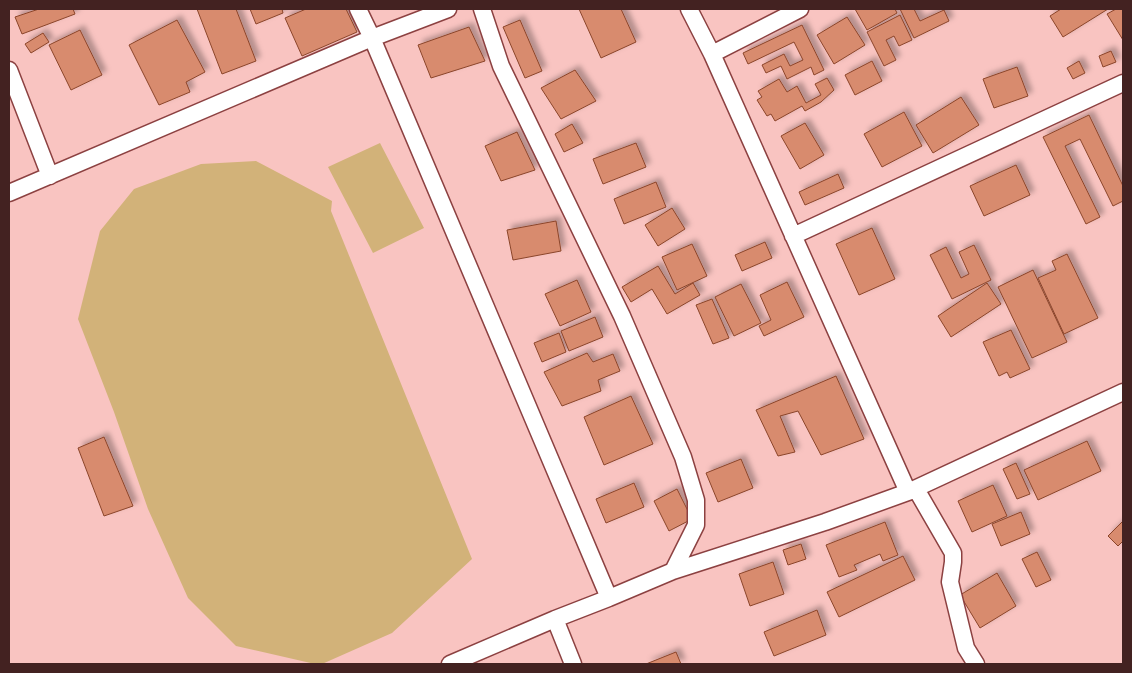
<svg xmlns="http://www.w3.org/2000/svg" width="1132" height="673" viewBox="0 0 1132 673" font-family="'Alegreya Sans',sans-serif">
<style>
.green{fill:#d2b279}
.building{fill:#d88b6e;stroke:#8b452a;filter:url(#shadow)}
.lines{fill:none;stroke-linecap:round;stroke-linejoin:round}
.minor-casing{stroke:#8c4141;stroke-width:19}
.minor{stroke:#fff;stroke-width:16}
</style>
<defs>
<filter id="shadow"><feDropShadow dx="4.5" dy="-4.5" stdDeviation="2.5" flood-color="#0004"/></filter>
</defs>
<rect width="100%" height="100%" fill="#f9c4c1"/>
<!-- green -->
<path class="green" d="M380,143L424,228L373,253L328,167Z
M256,161L332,201L331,211L472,559L392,633L322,664H315L236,646L188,598L148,509L114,412L78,319L100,231L134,189L201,164Z"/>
<!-- building -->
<path class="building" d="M39,9H73L75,14L22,34L15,17Z
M197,9H236L256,61L222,74Z
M250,9H282L283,13L256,24Z
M306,9H346L357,32L302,56L285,18Z
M579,9H621L636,42L601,58Z
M855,9H895L897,13L867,30Z
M900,9H914L920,21L944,10L949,21L914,38Z
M1061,9H1108L1063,37L1050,16Z
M1116,9H1123V40L1107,14Z
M900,15L912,40L899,46L894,36L886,40L896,60L884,66L867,32Z
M847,17L865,45L834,64L817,35Z
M177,20L205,72L186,82L190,92L159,105L129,45Z
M520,20L542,71L525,78L503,27Z
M802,25L824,70L814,75L811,67L787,79L781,66L766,73L762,65L784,54L790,66L803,60L794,42L748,64L743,53Z
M469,27L485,61L431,78L418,45Z
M80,30L102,75L71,90L49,45Z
M43,33L49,42L31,53L25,44Z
M1111,51L1116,62L1103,67L1099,56Z
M872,61L882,81L855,95L845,75Z
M1079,61L1085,73L1073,79L1067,68Z
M1017,67L1028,96L994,108L983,79Z
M575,70L596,101L561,119L541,88Z
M827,78L834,90L821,102L805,111L802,106L775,121L771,114L767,116L757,100L762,97L758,91L779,79L787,92L797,86L806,103L821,95L815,84Z
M961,97L979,125L933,153L916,125Z
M904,112L922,146L882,167L864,134Z
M1089,115L1123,186V201L1113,206L1080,139L1065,146L1100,217L1086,224L1043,137Z
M805,123L824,155L800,169L781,136Z
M572,124L583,143L564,152L555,134Z
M517,132L535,170L501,181L485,146Z
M636,143L646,167L603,184L593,159Z
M1016,165L1030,195L984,216L970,186Z
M838,174L844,188L805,205L799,192Z
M656,182L666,207L624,224L614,199Z
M672,208L685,229L658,246L645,225Z
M556,221L561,251L513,260L507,230Z
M872,228L895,279L859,295L836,244Z
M765,242L772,258L742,271L735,255Z
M692,244L707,276L677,290L662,257Z
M974,245L991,280L952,299L930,255L946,247L961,278L969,274L959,252Z
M1067,254L1098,318L1064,334L1038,278L1056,270L1052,261Z
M658,266L675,294L693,283L700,295L667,314L652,289L631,302L622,287Z
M1033,270L1067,342L1032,358L998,287Z
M577,280L591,312L560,326L545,294Z
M787,282L804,317L764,336L759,326L771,320L760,295Z
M987,283L1001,304L951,337L938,316Z
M741,284L761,323L734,336L715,297Z
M712,299L729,338L713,344L696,305Z
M595,317L603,337L569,351L561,331Z
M1011,330L1030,369L1010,378L1007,372L999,376L983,342Z
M559,333L566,352L542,362L534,343Z
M587,353L593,362L613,354L620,371L598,380L601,391L562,406L544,372Z
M836,376L864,439L821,455L798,411L780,416L795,452L778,456L756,410Z
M631,396L653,444L604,465L584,417Z
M104,437L133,506L104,516L78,448Z
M1087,441L1101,471L1038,500L1024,470Z
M741,459L753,488L718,502L706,473Z
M1016,463L1030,494L1017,499L1003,469Z
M634,483L644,507L606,523L596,499Z
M993,485L1007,516L972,532L958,501Z
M677,489L692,519L669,531L654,501Z
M1021,512L1030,534L1001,546L992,524Z
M1123,521V541L1118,546L1108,536Z
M885,522L898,555L883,561L880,554L854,565L857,570L839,577L826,545Z
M801,544L806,559L788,565L783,550Z
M1037,552L1051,580L1036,587L1022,559Z
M903,556L915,580L839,617L827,592Z
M773,562L784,594L750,606L739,574Z
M997,573L1016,606L980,628L960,595Z
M817,610L826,635L774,656L764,632Z
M676,652L681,664H646Z"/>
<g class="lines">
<defs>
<path id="minor" d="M358,9L372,38L609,598
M482,9L501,66L622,316L683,457L696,500V525L673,571
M689,9L712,54L908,492
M712,54L800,9
M9,70L50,176
M9,193L372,38L448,9
M793,236L1123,83
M916,489L953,553V562L950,582L966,648L976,664
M555,619L573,664
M450,664L555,619L609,598L673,571L825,522L908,492L1123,392"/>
</defs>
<!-- minor casing -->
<use href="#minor" class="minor-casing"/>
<!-- minor -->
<use href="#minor" class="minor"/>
</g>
<!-- border -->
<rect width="1132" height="673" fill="none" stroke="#432221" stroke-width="20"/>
</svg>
